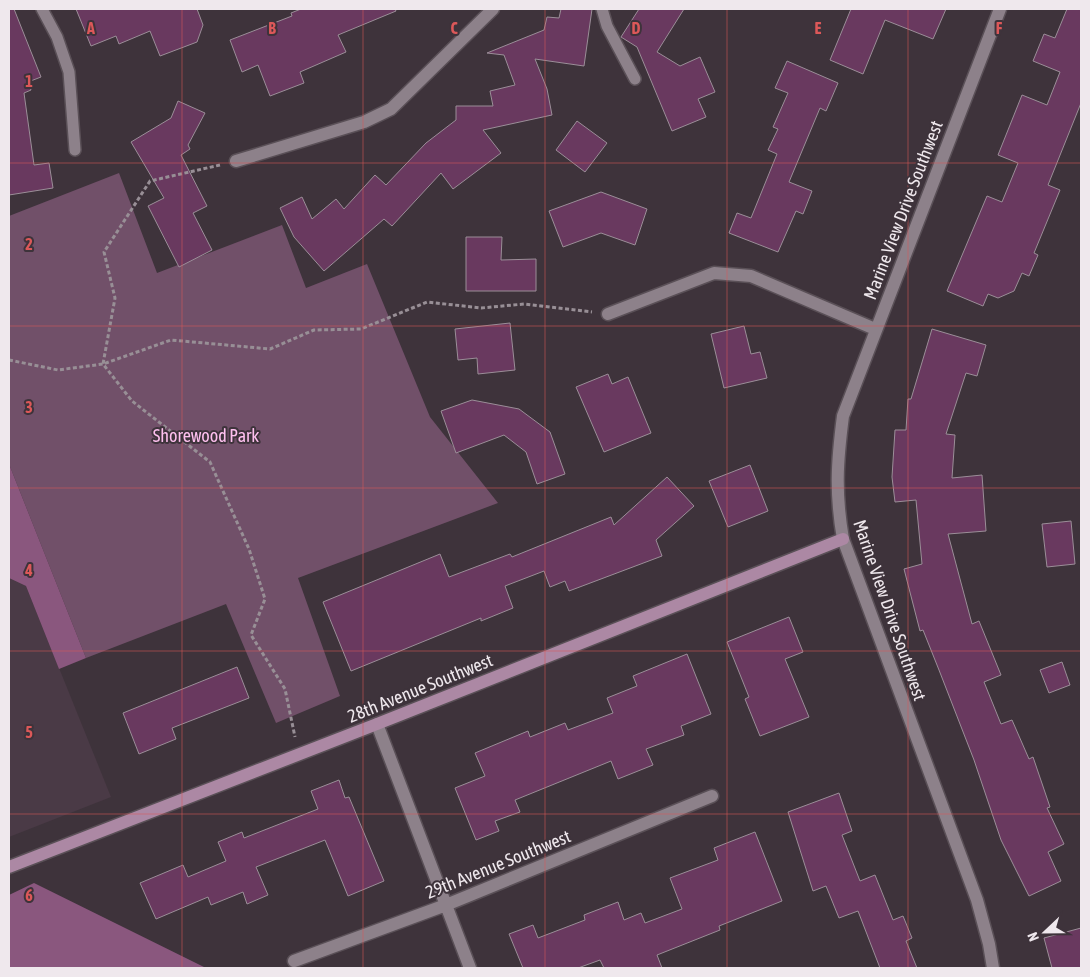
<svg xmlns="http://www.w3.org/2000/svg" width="1090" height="977" viewBox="0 0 1090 977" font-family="'Asap Condensed',sans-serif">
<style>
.built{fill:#4a3a46}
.green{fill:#715069}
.forest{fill:#8a577e}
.building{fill:#69395f;stroke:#9b8e98}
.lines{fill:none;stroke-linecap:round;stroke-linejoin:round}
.lane-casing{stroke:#5a5057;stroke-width:14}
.street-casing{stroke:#5a5057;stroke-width:15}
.secondary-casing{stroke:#5a5057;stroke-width:15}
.path{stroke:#988f96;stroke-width:3;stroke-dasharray:4 2.5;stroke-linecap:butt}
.lane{stroke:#8d818a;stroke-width:11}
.street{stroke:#8d818a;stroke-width:12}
.secondary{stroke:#ac88a4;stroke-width:12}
.grid{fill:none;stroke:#dc5859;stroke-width:1;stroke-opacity:0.55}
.labels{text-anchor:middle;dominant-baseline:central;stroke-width:4;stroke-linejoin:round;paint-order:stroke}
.street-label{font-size:18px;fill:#efe8ed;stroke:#3e333b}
.park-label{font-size:18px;fill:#fec0ef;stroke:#3e333b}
.grid-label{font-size:16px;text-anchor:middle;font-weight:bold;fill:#dc5859;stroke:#3e333b;stroke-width:4;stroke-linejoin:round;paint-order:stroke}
</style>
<rect width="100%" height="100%" fill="#3e333b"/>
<!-- built -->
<path class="built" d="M9,578L26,586L111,797L9,837Z"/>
<!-- green -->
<path class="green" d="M119,173L157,273L282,225L306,288L367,264L430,417L498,503L298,578L340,696L276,723L226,604L86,658L9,464V216Z"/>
<!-- forest -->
<path class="forest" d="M9,464L86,658L59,669L26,586L9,578Z
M34,883L206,968H9V895Z"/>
<!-- building -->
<path class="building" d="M9,9H14L41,77L28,82L31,90L24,93L34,165L49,163L53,188L9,195Z
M76,9H197L203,25L197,42L160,56L150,31L119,44L116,36L91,46Z
M301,9H395L396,11L338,35L346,52L300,72L304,83L270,96L258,65L242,72L230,40L292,16L291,13Z
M561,9H592L584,66L535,59L547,89L552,115L483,130L501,153L453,189L441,173L392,226L384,219L324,271L294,237L280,208L302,197L312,219L336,199L344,209L375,175L386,185L426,143L456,120V106H493L490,91L515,85L504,55L487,53L544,30L547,17L559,18Z
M639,9H684L657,52L680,66L700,57L715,92L698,99L706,117L672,131L637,47L621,37Z
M851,9H946L933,39L885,20L863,74L830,60Z
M1067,9H1081V103L1048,185L1060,190L1034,253L1038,255L1029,276L1022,273L1014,291L998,298L988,294L983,306L947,291L987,196L1002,202L1018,163L998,155L1022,95L1047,105L1060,72L1033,61L1044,34L1055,38Z
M787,61L838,83L826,111L820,108L789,182L812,191L803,214L796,211L778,252L729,233L737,213L751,218L777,154L768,150L778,129L773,127L788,93L775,88Z
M178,101L205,113L188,145L190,149L181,155L207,206L193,213L212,250L179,267L148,206L164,198L131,142L171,118Z
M577,121L607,143L585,172L556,150Z
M601,192L647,209L635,245L601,233L563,247L549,211Z
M466,237H502L501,260L536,259V291H466Z
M510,323L515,370L478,374L477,358L458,360L455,329Z
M744,326L751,354L760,352L767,378L724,388L711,334Z
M932,329L986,345L977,376L966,373L946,434L955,435L952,478L982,475L986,531L948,534L972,624L979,621L1001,675L984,682L1001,724L1012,720L1029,759L1033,757L1050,807L1047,808L1064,844L1048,852L1061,881L1029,896L1001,840L974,760L939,670L923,630L920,631L904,569L922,564L916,500L895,502L892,477L895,430H906L908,399H911Z
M608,374L612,384L628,377L651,433L604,452L576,387Z
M472,400L519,409L550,432L565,474L537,484L526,452L504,435L456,453L441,411Z
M750,465L768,511L728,527L709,481Z
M667,477L694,506L656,540L662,556L569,591L565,581L550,587L544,571L505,586L513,608L481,621V618L351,671L323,602L440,554L449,577L510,554L512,557L611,517L614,525Z
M1071,521L1075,564L1047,567L1042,524Z
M789,617L803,652L785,659L809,717L760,736L745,699L749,697L727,642Z
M687,654L711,714L681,726L684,735L646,749L653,765L618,779L611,761L515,800L520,812L495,821L499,831L476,840L455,788L485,776L475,753L528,731L530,737L565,723L568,730L613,713L607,698L637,686L633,676Z
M1062,662L1070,685L1049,693L1040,670Z
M237,667L249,698L172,728L176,739L139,754L123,713Z
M339,780L345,798L349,797L384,881L348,896L325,840L256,867L268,895L247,904L243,892L211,905L208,897L156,919L140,883L183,865L188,877L226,861L218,842L242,832L244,838L318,809L311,791Z
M839,793L852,831L842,835L860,881L875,875L893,920L903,916L912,938L906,941L917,968H880L858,911L839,918L826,886L813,891L788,812Z
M755,832L782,901L719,926L720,930L657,955L662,968H604L600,960L578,968H523L509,934L533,925L538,938L585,920L584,915L618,902L624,920L641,913L645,923L682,909L670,878L718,860L714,848Z
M1081,928V968H1052L1044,938Z"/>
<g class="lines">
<defs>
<path id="lane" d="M42,9L57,37L69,72L75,150
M602,9L607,26L635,79"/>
<path id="street" d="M236,161L364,122L391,109L493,9
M608,314L714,273L751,276L875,329
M377,724L470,968
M294,961L446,905L712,796
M993,968L989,944L977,900L843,539C835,493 837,462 843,416L1000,9"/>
<path id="secondary" d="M9,867L377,724L843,539"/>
</defs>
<!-- lane casing -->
<use href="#lane" class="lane-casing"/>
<!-- street casing -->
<use href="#street" class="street-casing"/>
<!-- secondary casing -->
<use href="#secondary" class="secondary-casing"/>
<!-- path -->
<path class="path" d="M220,165L150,181L104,252L115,298L103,364L132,401L210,462L249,549L265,599L251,635L285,689L295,737
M9,360L58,370L103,364L171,340L270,349L314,330L361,329L427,302L481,308L524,304L592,312"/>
<!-- lane -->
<use href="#lane" class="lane"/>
<!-- street -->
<use href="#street" class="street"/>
<!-- secondary -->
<use href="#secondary" class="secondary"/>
</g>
<!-- grid -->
<path class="grid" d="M182,9V968M363,9V968M545,9V968M727,9V968M908,9V968M9,163H1081M9,326H1081M9,488H1081M9,651H1081M9,814H1081"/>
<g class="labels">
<!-- street labels -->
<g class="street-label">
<text transform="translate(903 210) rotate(-69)">Marine View Drive Southwest</text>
<text transform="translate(890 610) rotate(71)">Marine View Drive Southwest</text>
<text transform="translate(420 688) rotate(-22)">28th Avenue Southwest</text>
<text transform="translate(498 864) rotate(-22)">29th Avenue Southwest</text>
</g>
<!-- park labels -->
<g class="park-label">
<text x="206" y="435">Shorewood Park</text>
</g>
</g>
<g class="grid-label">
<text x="91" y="34">A</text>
<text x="272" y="34">B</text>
<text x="454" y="34">C</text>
<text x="636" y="34">D</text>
<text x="818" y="34">E</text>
<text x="999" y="34">F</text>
<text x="29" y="87">1</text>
<text x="29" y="250">2</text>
<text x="29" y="413">3</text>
<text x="29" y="576">4</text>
<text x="29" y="738">5</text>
<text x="29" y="901">6</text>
</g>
<!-- border -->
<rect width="1090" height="977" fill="none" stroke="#efe8ed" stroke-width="20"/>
<!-- north arrow -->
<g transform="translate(1045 932) rotate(248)" stroke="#3e333b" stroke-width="4" paint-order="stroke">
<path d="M0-4L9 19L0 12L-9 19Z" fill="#efe8ed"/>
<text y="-8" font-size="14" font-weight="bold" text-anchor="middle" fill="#efe8ed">N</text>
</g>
</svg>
